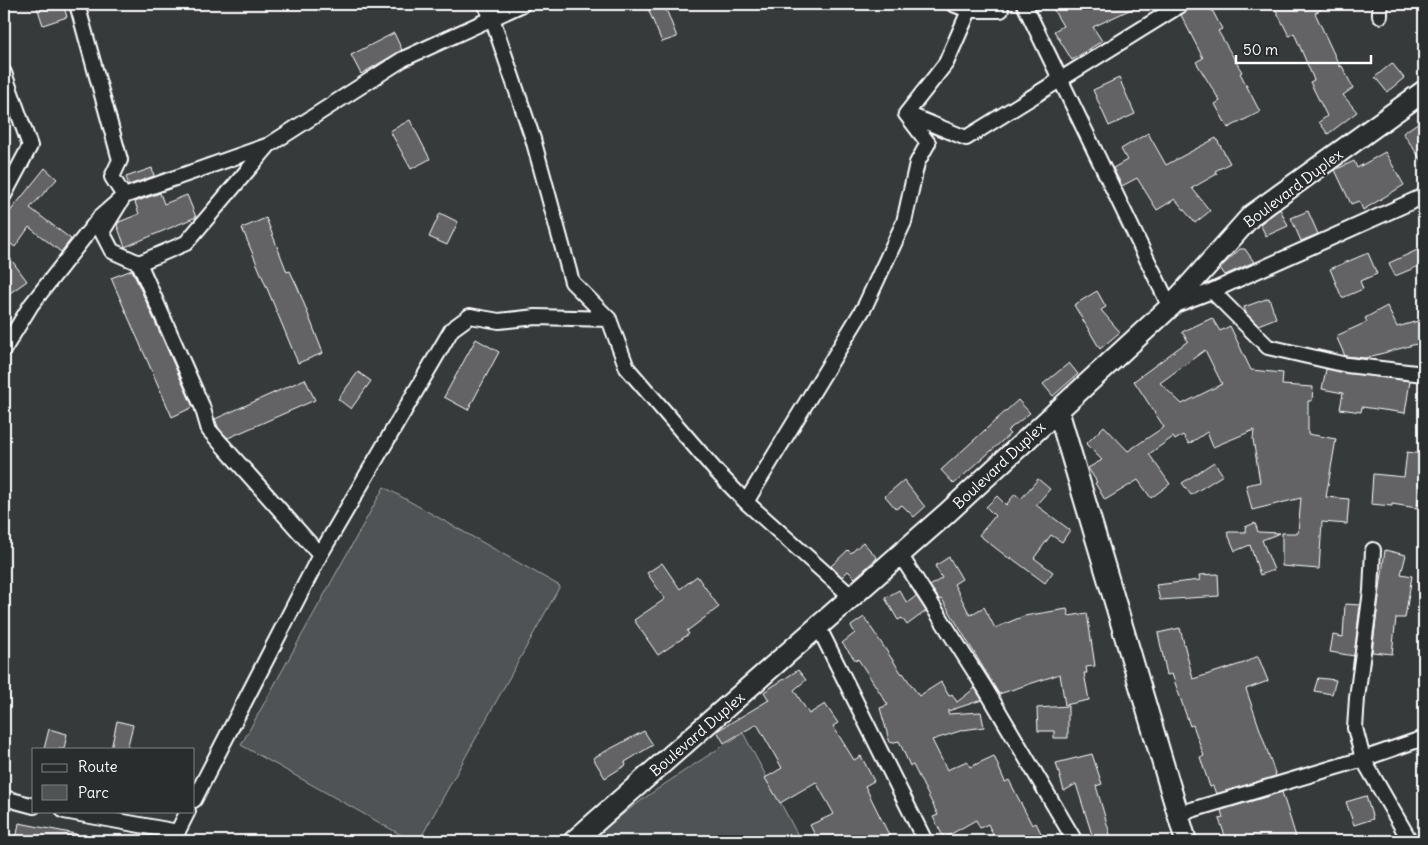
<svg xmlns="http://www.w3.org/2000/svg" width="1428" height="845" viewBox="0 0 1428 845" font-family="Delius,sans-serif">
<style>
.green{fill:#505354;stroke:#a8a9aa}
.building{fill:#636465;stroke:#fff;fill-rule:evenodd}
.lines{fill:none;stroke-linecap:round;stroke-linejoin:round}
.street-casing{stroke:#fff;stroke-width:18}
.secondary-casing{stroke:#fff;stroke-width:24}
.street{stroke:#2a2d2e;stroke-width:14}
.secondary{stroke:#2a2d2e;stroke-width:20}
.labels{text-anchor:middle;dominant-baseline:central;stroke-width:4;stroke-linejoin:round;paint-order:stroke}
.street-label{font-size:15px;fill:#fff;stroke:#2a2d2e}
</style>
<rect width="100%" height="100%" fill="#373a3b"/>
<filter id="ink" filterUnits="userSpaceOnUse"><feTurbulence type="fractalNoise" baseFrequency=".02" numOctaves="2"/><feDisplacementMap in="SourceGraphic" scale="10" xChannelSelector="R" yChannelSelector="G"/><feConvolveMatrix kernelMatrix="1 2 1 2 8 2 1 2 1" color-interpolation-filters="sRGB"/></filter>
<g filter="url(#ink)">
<!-- green -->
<path class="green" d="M384,487L560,586L419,841H412L241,745Z
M743,733L801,841H591C637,799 691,767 743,733Z"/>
<!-- building -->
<path class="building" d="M36,4H63L67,17L43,25Z
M646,4H664L677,37L662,42Z
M1050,4H1142L1093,27L1102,41L1072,60L1054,31L1063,26Z
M1191,4H1209L1222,29L1218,31L1242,72L1240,73L1260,112L1228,128L1215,104L1220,101L1196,62L1203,58L1181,15L1189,9Z
M1273,4H1330L1315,13L1340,67L1342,66L1353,88L1343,95L1357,112L1328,134L1319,122L1327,116L1310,82L1314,80L1294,33L1289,36Z
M394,33L402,50L361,74L351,55Z
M1392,63L1404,78L1387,92L1375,77Z
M1119,78L1135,114L1109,126L1093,90Z
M410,120L430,159L411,169L390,131Z
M1419,122L1424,130V164L1403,133Z
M1148,133L1166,165L1216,138L1230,163L1215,171L1217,174L1192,188L1210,211L1195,223L1175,199L1157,210L1137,178L1122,186L1113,168L1127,160L1121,149Z
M1385,152L1404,185L1363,210L1359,201L1351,204L1335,170L1354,161L1357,168Z
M45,168L57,179L30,208L71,239L61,252L29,227L15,247L4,239V219Z
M152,168L154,176L129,185L126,177Z
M160,193L164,204L187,195L196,217L125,247L117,225L119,222L139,214L135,202Z
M1280,209L1288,226L1266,236L1260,224Z
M1308,211L1318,234L1301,241L1291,218Z
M440,213L458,222L447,245L429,237Z
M266,218L287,272L290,271L298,288L323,353L298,363L242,228Z
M1424,247V264L1395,276L1389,263Z
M1240,249H1245L1254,262L1225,275L1220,268Z
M4,250L27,281L10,293L4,285Z
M1368,253L1377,274L1360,281L1363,289L1342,298L1330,269Z
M132,270L193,407L172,417L111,278Z
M1097,291L1106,307L1101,310L1120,332L1100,349L1074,305Z
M1269,298L1276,318L1258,325L1246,313L1244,307Z
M1387,306L1397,327L1418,321L1424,342L1365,358L1345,356L1336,336L1367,322L1365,318Z
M1212,318L1220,331L1230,326L1251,370L1283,373L1282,385L1313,387L1312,401H1308V434L1336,439L1326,497L1349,499L1347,524L1322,522L1319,569L1282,566V533H1298L1301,498L1252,510L1246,485L1260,482L1253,439L1254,430L1213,447L1207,432L1189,444L1183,435L1175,440L1173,437L1149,454L1170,484L1151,498L1138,480L1105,500L1095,483L1097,482L1088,468L1102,460L1086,444L1104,426L1128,451L1164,427L1134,381L1188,341L1182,332ZM1205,350L1222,384L1182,404L1160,383Z
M476,339L499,352L468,410L444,397Z
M1069,363L1078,374L1053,396L1043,384Z
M1326,369L1410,381L1405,413L1362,407L1361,412L1340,409L1343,393L1322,389Z
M358,372L371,381L351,409L338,399Z
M305,379L315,400L228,438L219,429L215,419Z
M1018,400L1030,413L1007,431L1010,434L954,484L941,470Z
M1407,452L1423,454L1417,508L1392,504V506L1371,504L1373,474L1404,477Z
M1214,462L1223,475L1191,495L1182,483Z
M1038,479L1050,489L1036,505L1070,530L1062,542L1051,535L1034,558L1053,572L1045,583L1010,557L1011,560L979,535L995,516L986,507L997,496L1006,505L1015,494L1021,499Z
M904,480L925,507L914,517L902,505L896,509L885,496Z
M1255,523L1258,532L1280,533L1262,540L1274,570L1260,575L1250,545L1235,551L1227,532H1246L1245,527Z
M863,542L877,558L855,578L848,571L842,577L831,566L848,550L851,553Z
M1385,550L1406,555L1401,574L1412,576L1405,618H1396L1392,654L1372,652Z
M949,557L962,579L954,584L970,615L984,607L995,628L1024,616L1067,609L1069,616L1087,613L1095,666L1086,667L1087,673H1084L1089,700L1065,705L1060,674L999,694L942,599L940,600L930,586L942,578L935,566Z
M662,563L680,589L697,576L719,607L687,631L689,634L658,655L634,620L665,599L647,573Z
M1218,574L1219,596L1160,600L1156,585L1200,580L1199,575Z
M899,590L907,603L916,596L926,611L907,625L902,618L898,620L885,598Z
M1345,604L1360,605L1354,656L1330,652L1333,635L1343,637Z
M864,617L902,674L903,673L919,696L941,682L949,696L952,694L957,702L975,688L982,700L948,711V714L981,712L984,727L963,730L932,740L947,770L967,761L970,767L994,756L1005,782L1009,780L1032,825L1036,823L1045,841H996L988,824L980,828L976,820L944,838L933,817L938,815L913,765L910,766L899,741L890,743L880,708L888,705L858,659L856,661L842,643L855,633L851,626Z
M1180,628L1193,679L1244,663L1258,656L1268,681L1246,689L1276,776L1216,794L1213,786L1210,787L1200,757L1204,756L1193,725L1190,726L1172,674L1167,675L1158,633Z
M798,670L806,680L794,690L809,714L825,704L838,723L833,726L854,760L861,756L874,781L865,786L892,841H818L810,825L834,814L816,782L780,803L765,778L782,768L757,724L724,743L717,731L769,700L764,692Z
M1318,678L1336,680L1332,694L1314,691Z
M1068,706V738H1054V731H1038L1037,708Z
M117,721L133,725L127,749H111Z
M49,729L67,734L64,749H44Z
M644,731L653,745L625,762L626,765L605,778L593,758Z
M1092,754L1102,784L1096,786L1112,841H1094L1076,784L1064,791L1056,763Z
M1282,792L1296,837L1283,841H1227L1219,819L1223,818L1221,810Z
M1366,796L1373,819L1354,825L1346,802Z
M19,823L76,834L75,841H16Z"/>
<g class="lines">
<defs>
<path id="street" d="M77,4L120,160L112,177L124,196L102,232L112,251L139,263L202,406L209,430L320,555
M485,4L492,18L533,139L572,282L609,319L627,368L716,471L746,502L853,598
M953,4L969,10H1001
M1024,4L1170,307L1212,291L1424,196
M1380,16V4
M4,73L30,146L4,195
M907,114L966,138L1182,4
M139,263L186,243L269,145
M1212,291L1268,347L1347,365L1424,374
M4,349L31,305L100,217L124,196L269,145L403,59L523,4
M746,502L865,306L904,222L917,163L928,143L906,114L946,63L972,4
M1373,550L1371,591L1357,698L1355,728L1363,759L1410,841
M901,556L985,688L1075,841
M819,628L925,841
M4,798L34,806
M194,800L320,555L452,329L470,316L499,321L536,317L609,319
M64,811L178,832
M1178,814L1363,759L1424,738
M173,841L188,811"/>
<path id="secondary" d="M1058,410L1186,841
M574,841L946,514L1170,307L1252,215L1424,91"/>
</defs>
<!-- street casing -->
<use href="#street" class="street-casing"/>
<!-- secondary casing -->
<use href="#secondary" class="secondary-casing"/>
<!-- street -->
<use href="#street" class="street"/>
<!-- secondary -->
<use href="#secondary" class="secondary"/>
</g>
</g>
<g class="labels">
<!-- street labels -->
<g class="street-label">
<text transform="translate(1293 188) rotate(-37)">Boulevard Duplex</text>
<text transform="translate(999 465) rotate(-43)">Boulevard Duplex</text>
<text transform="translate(697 734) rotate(-41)">Boulevard Duplex</text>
</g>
</g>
<!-- margin -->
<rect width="1428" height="845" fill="none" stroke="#2a2d2e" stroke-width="20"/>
<rect x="10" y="10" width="1408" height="825" fill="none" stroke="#fff" stroke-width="2" filter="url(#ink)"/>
<!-- legend -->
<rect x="32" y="748" width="162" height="65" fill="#2a2d2e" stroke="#7f8182"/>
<rect x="42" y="764" width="25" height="8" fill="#2a2d2e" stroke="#7f8182"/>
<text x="78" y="772" font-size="15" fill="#ffffff">Route</text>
<rect x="42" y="785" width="25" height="15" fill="#505354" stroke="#7f8182"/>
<text x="78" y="798" font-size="15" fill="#ffffff">Parc</text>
<!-- scale -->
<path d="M1236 55v8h135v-8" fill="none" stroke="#ffffff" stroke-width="2.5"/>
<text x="1243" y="55" font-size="15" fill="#ffffff" stroke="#2a2d2e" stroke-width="4" paint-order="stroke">50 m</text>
</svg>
